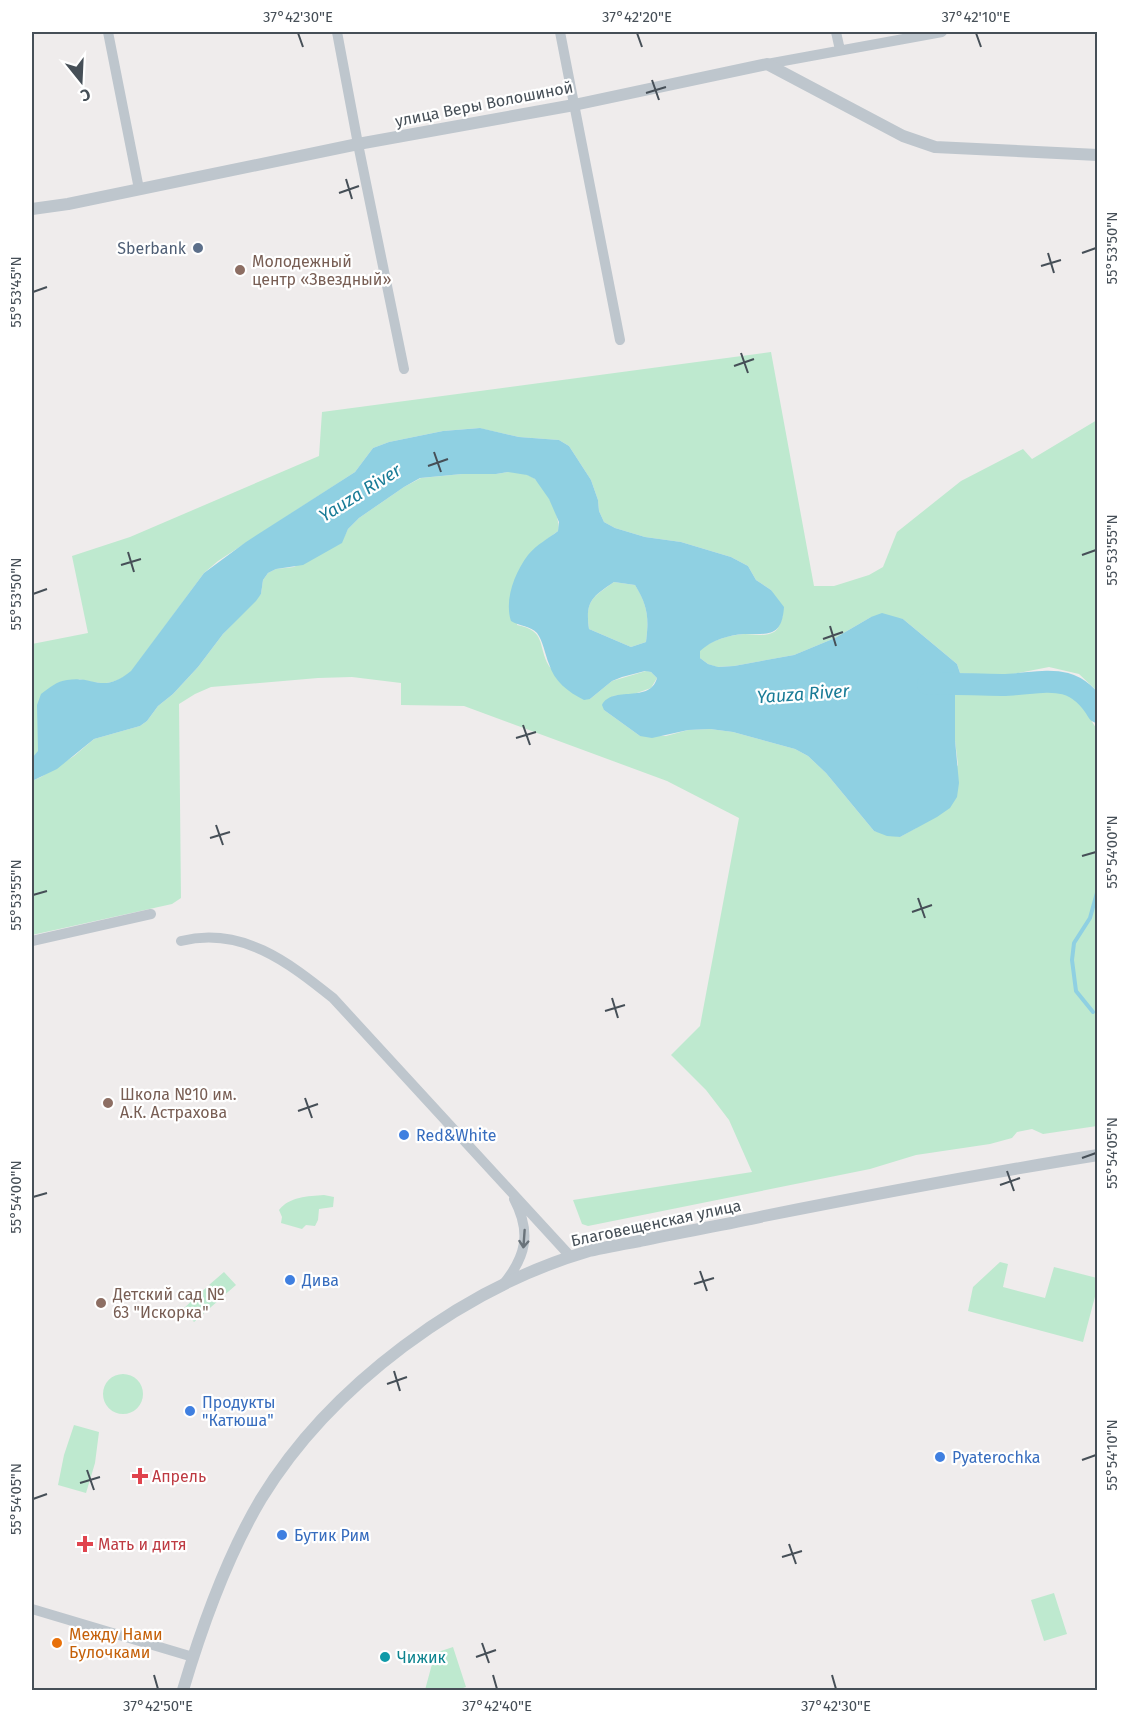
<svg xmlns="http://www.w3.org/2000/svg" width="1129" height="1722" viewBox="0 0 1129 1722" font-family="'Fira Sans',sans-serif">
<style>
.green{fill:#bee9cf}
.water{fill:#8fd0e2;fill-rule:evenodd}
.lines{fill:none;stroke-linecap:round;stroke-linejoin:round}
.stream{stroke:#8fd0e2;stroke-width:4}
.river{stroke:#8fd0e2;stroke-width:22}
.minor{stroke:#bec6cd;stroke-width:10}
.tertiary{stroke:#bec6cd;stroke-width:12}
.oneway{stroke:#6a737a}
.ticks{fill:none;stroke:#464f57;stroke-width:2}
.service-dot{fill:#5c6f8a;stroke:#fff;stroke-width:2}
.education-dot{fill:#8d6e63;stroke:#fff;stroke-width:2}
.shop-dot{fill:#3f7fe0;stroke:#fff;stroke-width:2}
.health-dot{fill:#e0444e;stroke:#fff;stroke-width:2}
.food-dot{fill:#e8710a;stroke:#fff;stroke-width:2}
.culture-dot{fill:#0f9aa8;stroke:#fff;stroke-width:2}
.labels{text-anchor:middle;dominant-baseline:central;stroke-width:4.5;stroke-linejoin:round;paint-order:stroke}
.street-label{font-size:16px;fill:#464f57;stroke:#fff}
.service-label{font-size:16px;fill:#4e5e75;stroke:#fff;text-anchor:end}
.education-label{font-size:16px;fill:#785e54;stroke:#fff;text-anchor:start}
.shop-label{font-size:16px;fill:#366cbe;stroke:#fff;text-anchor:start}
.health-label{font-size:16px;fill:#be3a42;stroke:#fff;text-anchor:start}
.food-label{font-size:16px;fill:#c56008;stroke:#fff;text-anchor:start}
.culture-label{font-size:16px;fill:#0d838f;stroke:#fff;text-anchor:start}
.water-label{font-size:18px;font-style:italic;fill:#1a7c97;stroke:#fff}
.neatline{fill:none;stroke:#464f57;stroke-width:2}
.ticks-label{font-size:15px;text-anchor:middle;fill:#464f57}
</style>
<rect width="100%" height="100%" fill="#efecec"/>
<!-- green -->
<path class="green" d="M771,352L814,586H834L869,575L883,567L897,532L961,481L1023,449L1032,459L1097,420V691L1079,674L1049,667L1003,676L960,673L957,664L903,619L871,617L835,638L794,655L734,666L717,667L708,664L700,658V650C712,640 729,635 745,634C755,634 765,637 774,632C779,629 781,621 783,615L771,590L756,580L748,566L731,557L681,542L645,537L615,528L604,522L599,511L598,500L591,480L569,446L559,440L519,437L479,428L443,431L389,442L373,448L355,472L218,561L204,573L131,672C112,686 102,685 79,679L38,743V752L32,758V644L88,633L72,556L130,537L319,456L322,412Z
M508,472C517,472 528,473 535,479C545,487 562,519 558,531L537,547L517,625C547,631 537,645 549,666C554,674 581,692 590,699L612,681L646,671L651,672L657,678L651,688L634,694L613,696L604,710L640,736H666L688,730L710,729L733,732L795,749L808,756L826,773L874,831L900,837L916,828L958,765L955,740V694C981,693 1060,683 1077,699C1085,707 1091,721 1098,731L1097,1126L1043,1134L1032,1129L1017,1132L1012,1138L990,1144L916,1155L870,1169L588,1226L582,1224L573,1200L752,1172L729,1120L706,1090L671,1055L700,1026L739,818L667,781L464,706L401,705V683L352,677L318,678L211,687L195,694L179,704L181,898L172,904L32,935V781L41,777L74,756L94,739L140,726L147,721L158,706L173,694L198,667L223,634L261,594L263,580L268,573L276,569L294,567L341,543L348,529L359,518L404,487L421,478L462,474H496Z
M614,582L635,585C648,606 649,617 646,642L631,647L589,629C585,600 592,598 614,582Z
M324,1195L334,1197L333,1207L319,1209L318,1220L315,1226L306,1225L302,1229L281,1223L282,1217L279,1210C289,1197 308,1196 324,1195Z
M1000,1262L1008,1264L1003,1287L1045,1298L1054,1267L1097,1278V1289L1083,1342L968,1311L973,1287Z
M224,1272L236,1285L221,1298L209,1285Z
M207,1287L219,1300L194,1322L183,1309Z
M103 1394a20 20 0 1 1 40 0a20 20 0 1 1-40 0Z
M74,1425L99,1432L95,1463L86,1493L58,1485L64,1455Z
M1054,1593L1067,1634L1044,1641L1031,1600Z
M453,1647L466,1687L457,1690H425L435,1653Z"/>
<!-- water -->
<path class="water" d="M480,428L519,437L559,440L569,446L591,480L598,500L599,511L604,522L615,528L645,537L681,542L731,557L748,566L756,580L771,590L784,607C782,637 769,634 744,634C729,635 712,640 700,651V658L708,664L718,667L734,666L794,655L835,638L871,617L882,613L903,619L957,664L960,673L955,694V740L959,783L957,797L950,808L937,817L900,837L887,836L874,831L826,773L808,756L795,749L733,732L710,729L688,730L652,738L640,736L604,710L602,705C612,685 650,704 657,678L651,672L645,671L622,677L612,681L590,699L584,700C568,692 554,681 549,664C545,654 543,641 537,633C531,626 519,626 511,621C504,600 515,572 528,555C536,545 549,538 558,531L559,522L549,499L535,479L527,475L508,472L496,474H462L420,478L404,487L359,518L348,529L342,543L303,565L276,569L268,573L263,580L261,594L256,601L223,634L198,667L173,694L158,706L147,721L140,726L94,739L57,769L32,781V758L38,751L37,705L41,694C49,688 57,681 67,680C95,675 101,695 131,671L204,573L246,542L355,472L373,448L389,442L443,431ZM614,582L635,585C648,606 649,618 646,642L631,647L589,629C585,601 592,597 614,582Z"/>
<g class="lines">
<!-- stream -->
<path class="stream" d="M1093,1012L1076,991L1072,960L1074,943L1090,918L1098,889"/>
<!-- river -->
<path class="river" d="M928,684C953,683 977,685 1002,685C1042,684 1073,669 1098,712"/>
<!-- minor -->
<path class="minor" d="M108,32L139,189
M337,32L358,144L404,369
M560,32L620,340
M836,32L840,50
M767,64L942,32
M32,941L151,914
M181,941C242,926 288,962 333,998L571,1257
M502,1286C526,1257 532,1233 514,1199
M32,1609L193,1657"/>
<!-- tertiary -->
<path class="tertiary" d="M32,209L68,204L358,144L574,105L767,64L903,136L935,147L1098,155
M183,1690C202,1626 226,1558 261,1499C330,1386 462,1288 589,1251C606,1247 623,1244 640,1241C681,1232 723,1225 764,1216C875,1194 986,1173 1098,1155"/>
</g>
<!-- one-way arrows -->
<defs><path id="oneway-shaft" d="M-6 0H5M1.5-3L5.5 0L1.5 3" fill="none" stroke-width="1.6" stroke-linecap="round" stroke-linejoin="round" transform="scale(1.5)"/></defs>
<use class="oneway" href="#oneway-shaft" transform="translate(524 1239) rotate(94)"/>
<!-- ticks -->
<path class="ticks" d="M298,33L303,47M637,33L642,47M976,33L981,47M652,80L659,100M646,93L666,87M346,179L352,199M339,193L359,186M1048,253L1054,273M1082,253L1096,248M1041,266L1061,260M33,292L47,287M741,353L748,373M734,366L754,359M434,452L441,472M428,466L448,459M128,552L134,572M1082,555L1096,550M121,565L141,559M33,594L47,589M830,626L836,646M823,639L843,632M523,725L530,745M516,738L536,732M216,825L223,845M210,838L230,832M1082,856L1096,852M33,895L47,891M918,898L925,918M912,912L932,905M612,998L618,1018M605,1011L625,1005M305,1098L312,1118M298,1111L318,1104M1082,1158L1096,1153M1007,1171L1014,1191M1000,1185L1020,1178M33,1197L47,1193M700,1271L707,1291M694,1284L714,1278M394,1371L400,1391M387,1384L407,1377M1082,1460L1096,1455M87,1470L94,1490M80,1483L100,1477M33,1499L47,1494M789,1544L796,1564M782,1557L802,1551M482,1643L489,1663M476,1657L496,1650M154,1675L158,1689M493,1675L497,1689M832,1675L836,1689"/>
<!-- markers -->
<circle class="service-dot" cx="198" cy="248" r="6"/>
<g class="education-dot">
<circle cx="240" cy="270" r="6"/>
<circle cx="108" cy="1103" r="6"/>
<circle cx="101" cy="1303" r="6"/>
</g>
<g class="shop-dot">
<circle cx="404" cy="1135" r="6"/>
<circle cx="290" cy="1280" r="6"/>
<circle cx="190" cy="1411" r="6"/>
<circle cx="940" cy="1457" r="6"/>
<circle cx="282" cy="1535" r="6"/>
</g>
<g class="health-dot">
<path d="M137 1467h6v6h6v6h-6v6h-6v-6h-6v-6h6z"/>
<path d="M82 1535h6v6h6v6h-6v6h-6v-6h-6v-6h6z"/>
</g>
<circle class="food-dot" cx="57" cy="1643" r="6"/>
<circle class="culture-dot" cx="385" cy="1657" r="6"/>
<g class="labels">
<!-- street labels -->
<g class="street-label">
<text transform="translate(484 104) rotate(-11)">улица Веры Волошиной</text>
<text transform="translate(656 1223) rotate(-12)">Благовещенская улица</text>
</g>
<!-- service labels -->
<g class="service-label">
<text x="186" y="248">Sberbank</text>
</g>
<!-- education labels -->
<g class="education-label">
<text x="252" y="261">Молодежный<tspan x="252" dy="18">центр «Звездный»</tspan></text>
<text x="120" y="1094">Школа №10 им.<tspan x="120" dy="18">А.К. Астрахова</tspan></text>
<text x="113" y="1294">Детский сад №<tspan x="113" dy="18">63 "Искорка"</tspan></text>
</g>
<!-- shop labels -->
<g class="shop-label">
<text x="416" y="1135">Red&amp;White</text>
<text x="302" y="1280">Дива</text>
<text x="202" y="1402">Продукты<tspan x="202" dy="18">"Катюша"</tspan></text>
<text x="952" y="1457">Pyaterochka</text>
<text x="294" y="1535">Бутик Рим</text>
</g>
<!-- health labels -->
<g class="health-label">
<text x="152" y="1476">Апрель</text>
<text x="98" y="1544">Мать и дитя</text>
</g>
<!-- food labels -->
<g class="food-label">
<text x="69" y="1634">Между Нами<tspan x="69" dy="18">Булочками</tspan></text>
</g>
<!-- culture labels -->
<g class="culture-label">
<text x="397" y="1657">Чижик</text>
</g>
<!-- water labels -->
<g class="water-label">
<text transform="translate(360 493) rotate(-32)">Yauza River</text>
<text transform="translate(803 694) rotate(-4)">Yauza River</text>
</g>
</g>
<!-- border -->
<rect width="1129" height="1722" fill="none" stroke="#ffffff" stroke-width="66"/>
<!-- north arrow -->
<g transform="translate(81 81) rotate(162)" stroke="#ffffff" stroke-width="4.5" paint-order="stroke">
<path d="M0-4.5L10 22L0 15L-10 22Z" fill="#464f57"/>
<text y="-9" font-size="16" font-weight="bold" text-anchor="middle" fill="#464f57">С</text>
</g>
<rect x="33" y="33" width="1063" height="1656" class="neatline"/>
<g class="ticks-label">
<text x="298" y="22">37°42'30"E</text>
<text x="637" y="22">37°42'20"E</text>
<text x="976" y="22">37°42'10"E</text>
<text transform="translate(1112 248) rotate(-90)" y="5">55°53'50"N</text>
<text transform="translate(16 292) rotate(-90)" y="5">55°53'45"N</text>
<text transform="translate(1112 550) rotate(-90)" y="5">55°53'55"N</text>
<text transform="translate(16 594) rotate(-90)" y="5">55°53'50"N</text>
<text transform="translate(1112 852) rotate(-90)" y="5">55°54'00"N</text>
<text transform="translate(16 895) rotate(-90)" y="5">55°53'55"N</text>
<text transform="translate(1112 1153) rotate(-90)" y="5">55°54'05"N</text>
<text transform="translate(16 1197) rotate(-90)" y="5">55°54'00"N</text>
<text transform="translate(1112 1455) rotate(-90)" y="5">55°54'10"N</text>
<text transform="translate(16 1499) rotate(-90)" y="5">55°54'05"N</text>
<text x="158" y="1711">37°42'50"E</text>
<text x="497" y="1711">37°42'40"E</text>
<text x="836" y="1711">37°42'30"E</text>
</g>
</svg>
